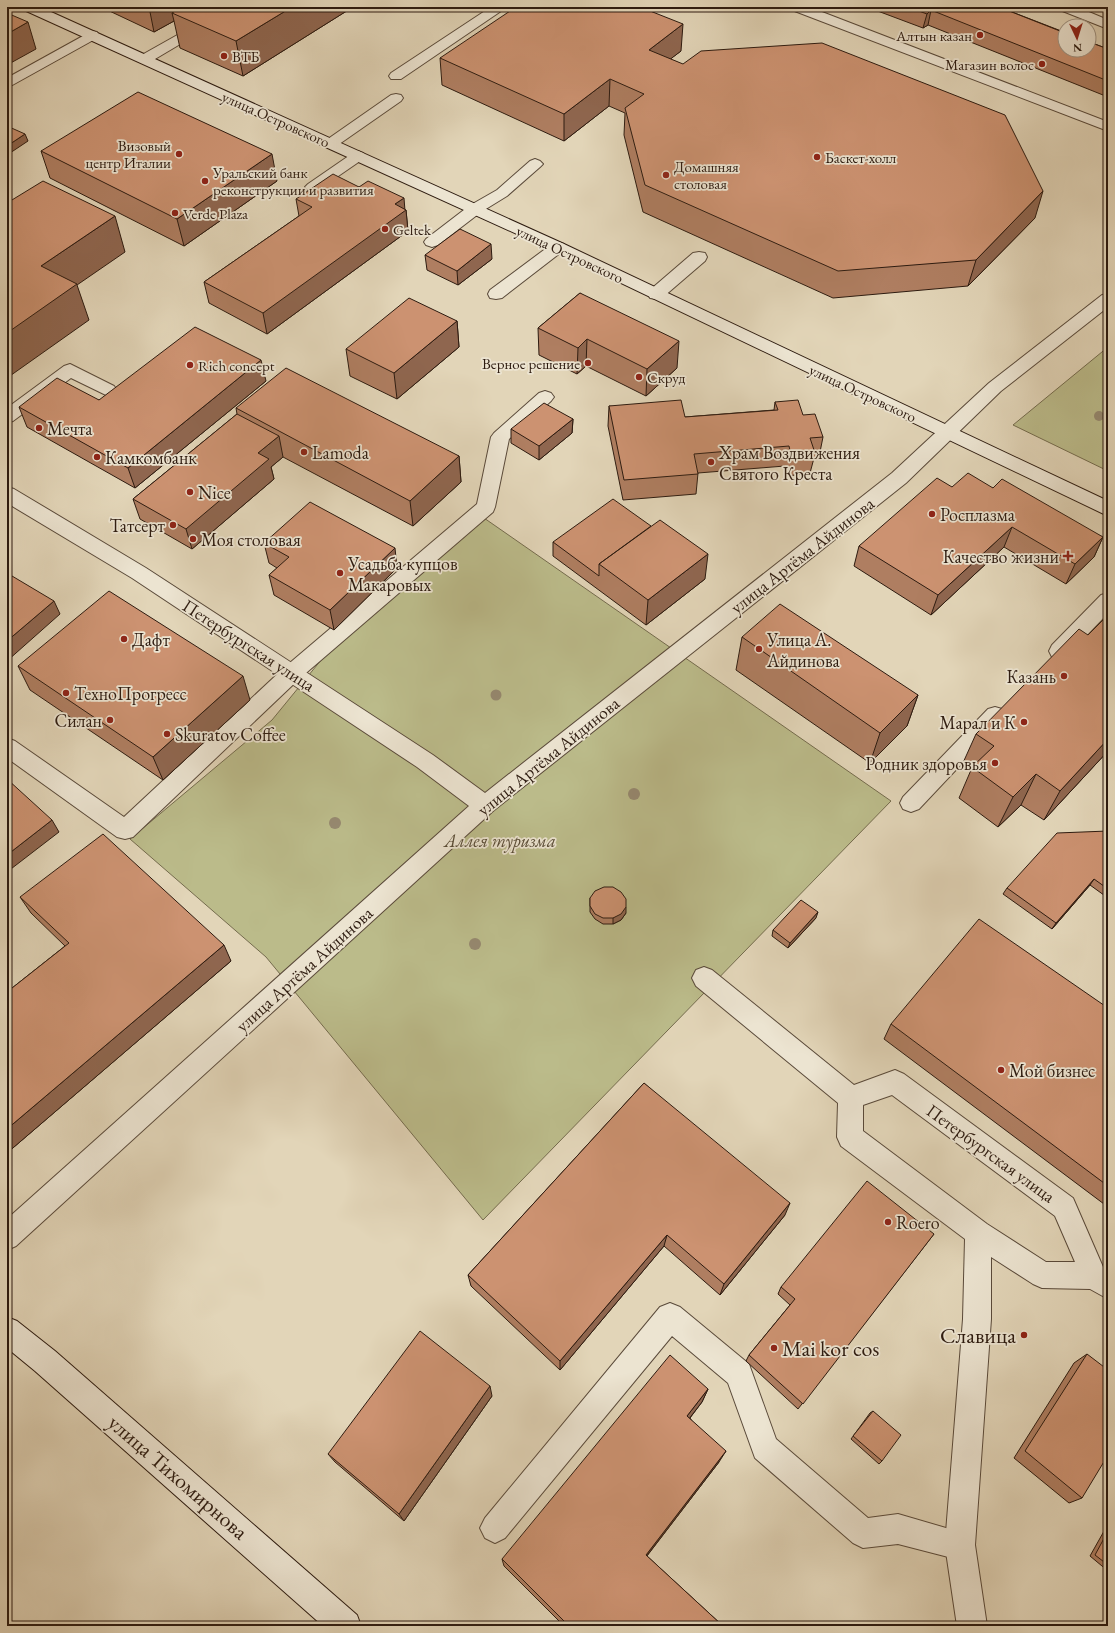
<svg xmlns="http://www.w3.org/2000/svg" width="1115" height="1633" viewBox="0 0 1115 1633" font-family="'EB Garamond',serif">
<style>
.green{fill:#bbbb8a;stroke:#746b4d}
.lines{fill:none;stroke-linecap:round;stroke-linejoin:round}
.lane-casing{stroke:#5a4a3a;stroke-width:2}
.street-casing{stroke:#5a4a3a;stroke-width:2}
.secondary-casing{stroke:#2d1b10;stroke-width:2}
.lane{fill:#ece4d1;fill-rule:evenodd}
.street{fill:#ece4d1;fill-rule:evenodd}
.secondary{fill:#ece4d1;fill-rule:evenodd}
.tree{fill:#968970}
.wall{fill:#af7e61;stroke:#2d1b10}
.shaded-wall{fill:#8f664f;stroke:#2d1b10}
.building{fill:#cc9271;stroke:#2d1b10}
.poi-dot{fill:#8f2418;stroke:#ece4d1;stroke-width:1.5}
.labels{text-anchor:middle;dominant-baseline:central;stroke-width:3.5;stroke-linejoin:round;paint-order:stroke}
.far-poi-label{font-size:15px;fill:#2d1b10;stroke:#ece4d1;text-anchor:start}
.far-street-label{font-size:15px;fill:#2d1b10;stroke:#ece4d1}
.poi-label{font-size:18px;fill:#2d1b10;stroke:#ece4d1;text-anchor:start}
.street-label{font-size:18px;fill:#2d1b10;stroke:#ece4d1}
.park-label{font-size:18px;font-style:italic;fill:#584b35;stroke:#ece4d1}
.near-poi-label{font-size:22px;fill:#2d1b10;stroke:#ece4d1;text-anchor:end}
.near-street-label{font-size:22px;fill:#2d1b10;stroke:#ece4d1}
</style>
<rect width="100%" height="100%" fill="#e2d5b8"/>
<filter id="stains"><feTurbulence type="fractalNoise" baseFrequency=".005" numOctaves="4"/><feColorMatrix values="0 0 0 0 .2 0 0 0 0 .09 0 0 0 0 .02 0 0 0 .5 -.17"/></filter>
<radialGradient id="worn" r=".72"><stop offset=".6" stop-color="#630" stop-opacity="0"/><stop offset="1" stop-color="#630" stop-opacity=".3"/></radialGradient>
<!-- green -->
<path class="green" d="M1108,347V471L1013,425Z
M484,518L891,801L483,1220L266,957L130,839L272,720L344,632Z"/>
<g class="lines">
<defs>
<path id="lane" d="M491,7H507L401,79H391L389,76L391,73Z
M1058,7H1077L1108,20V29L1060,10Z
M204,20L209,21L211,24L209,27L150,62H140L138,59L140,56Z
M92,31L97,32L99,35L97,38L7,88V78Z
M396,94L401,95L403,98L401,101L335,147H325L322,144L325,141L391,95Z
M358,151L363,153L366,156L363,159L318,190H308L305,187L308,184L353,153Z
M535,159L540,161L543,164L540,167L507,196L481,212L438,245L432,247L426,245L424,242L426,239L469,206L497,190L530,161Z
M558,242L564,244L566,247L564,250L502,298L496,299L490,298L488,294L490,290L552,244Z
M699,252L705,253L707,257L705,261L662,298L656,299L650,298L648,294L650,290L693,253Z
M70,364L114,386L117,390L114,394L108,396L71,378L13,421L7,423V408L64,366Z
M545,391L551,393L554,397L551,401L509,439L495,507L493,512L299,679L133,837L125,839L117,837L7,758V738L15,741L124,817L285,667L477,504L491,437L494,433L539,393Z
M1108,593V613L1066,657L1059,659L1052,657L1049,651L1052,645L1101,595Z
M995,707L1002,709L1005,715L1002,721L919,809L911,812L903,809L900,803L903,797L988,709Z
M670,1303L680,1307L749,1364L776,1439L868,1518L898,1514L970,1535L975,1545L970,1555L960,1560L898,1544L863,1548L853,1543L755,1458L728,1383L672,1336L505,1538L495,1543L485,1538L480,1528L485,1518L660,1307Z"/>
<path id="street" d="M790,7H809L1108,122V131L792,10Z
M1108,294V307L1001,391L906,483L493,811L16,1246L7,1250V1219L469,806L417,767L132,578L7,503V487L14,489L146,568L433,755L485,793L892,473L989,383L1102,295Z
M704,967L712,970L854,1085L895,1070L904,1074L1073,1198L1103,1267L1108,1270V1299L1090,1289L1042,1288L1033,1284L991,1257V1319L975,1545L987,1626H957L945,1545L963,1319L965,1239L841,1146L837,1137L838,1103L696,986L692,978L696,970ZM892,1095L1055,1216L1075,1262H1046L987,1224L863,1131V1105Z"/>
<path id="secondary" d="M22,7H40L564,244L1108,501V516L552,250L24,10Z
M7,1317L17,1321L55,1351L357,1615L361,1626H323L35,1371L7,1348Z"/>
</defs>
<!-- lane casing -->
<use href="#lane" class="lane-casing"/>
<!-- street casing -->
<use href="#street" class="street-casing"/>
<!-- secondary casing -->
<use href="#secondary" class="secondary-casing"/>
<!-- lane -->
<use href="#lane" class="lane"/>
<!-- street -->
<use href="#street" class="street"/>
<!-- secondary -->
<use href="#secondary" class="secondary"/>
</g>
<!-- trees -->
<g class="tree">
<circle cx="1099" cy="416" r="5"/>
<circle cx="496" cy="695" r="5.5"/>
<circle cx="634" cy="794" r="6"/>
<circle cx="335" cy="823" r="6"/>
<circle cx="475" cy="944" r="6"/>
</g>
<!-- wall -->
<path class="wall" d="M101,7H353L243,76L180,48L174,21L154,32Z
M867,7H999L1108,49V97L928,25L923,28Z
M681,51L670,59L1035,218L968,286L833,298L643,212L624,135L625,113L609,106L564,141L442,85L440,58Z
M41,151L277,181L184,246L50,178Z
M359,187L406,210L408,231L267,334L209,303L204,282L299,216L296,199Z
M425,255L492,259L458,285L427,270Z
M580,293L677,368L646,396L586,366L577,374L539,355L538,328Z
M457,321L459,347L397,399L350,376L346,349Z
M266,381L135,488L27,427L19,407L99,400Z
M775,402L803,415L823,437L819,457L814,458L810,473L788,476L785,466L698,473L696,494L623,500L608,426L609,406L685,417L774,410Z
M236,408L459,456L461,482L413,526L283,457L271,467L274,479L192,549L140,519L133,499L237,414Z
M573,419L572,433L539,460L511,443V429Z
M952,487L993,488L1103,537L1094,557L1066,584L1004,547L931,615L854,566L859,546Z
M553,542L705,579L646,625L553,556Z
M264,543L397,568L334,630L274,595L269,575L277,568L269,563Z
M1108,613V751L1044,820L1021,805L998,827L959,798L971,770L962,765L976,734L1088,635L1106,617Z
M742,637L918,695L907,726L870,763L736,670Z
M18,666L250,700L163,780L30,690Z
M1108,831V898L1090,885L1052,929L1003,894L1007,888Z
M20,897L231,961L7,1153V992L65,946L31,913Z
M590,898L626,913L621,920L613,924H603L595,919L590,912Z
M816,918L788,948L772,936L773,930Z
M1108,1008V1207L884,1039L891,1024Z
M644,1083L785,1215L720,1295L664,1246L560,1370L471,1286L468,1275Z
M934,1234L798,1409L746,1361L749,1355L790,1305L778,1294L781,1287Z
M1087,1354L1082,1498L1069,1503L1014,1458L1074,1363Z
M708,1389L702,1402L690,1418L719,1462L647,1556L723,1626H564L504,1566L502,1559Z
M492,1396L404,1521L335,1462L328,1454Z
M873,1411L882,1461L879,1464L851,1439L870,1413Z
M1108,1524V1571L1090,1556Z"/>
<!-- shaded-wall -->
<path class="shaded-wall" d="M149,7H191L172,13L174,21L154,32Z
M292,7H353L243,76L236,41Z
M931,10L928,25L923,28L927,14Z
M28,22L36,49L7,65V34Z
M683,24L681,51L647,77L649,50Z
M610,79L609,106L564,141V114Z
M25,134L28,141L7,155V146Z
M272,154L277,181L184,246L177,219Z
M1043,191L1035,218L968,286L976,260Z
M404,198L405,211L406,210L408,231L267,334L263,313L395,204Z
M115,216L125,252L77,285L89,320L7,378V333L41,266Z
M491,244L492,259L458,285L457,271Z
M457,321L459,347L397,399L394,373Z
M587,339L586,366L577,374L578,348Z
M679,341L677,368L646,396L647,369Z
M261,360L266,381L135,488L128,468Z
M573,419L572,433L539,460V446Z
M279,436L283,457L271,467L274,479L192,549L186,529L258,453Z
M459,456L461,482L413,526L410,501Z
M1012,527L1004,547L931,615L938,595Z
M1103,537L1094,557L1066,584L1075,564Z
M395,548L397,568L334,630L330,610Z
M708,554L705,579L646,625L648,600Z
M54,601L60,614L7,661V641Z
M243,676L250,700L163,780L153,757Z
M918,695L907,726L870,763L880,733Z
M1108,739V751L1044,820L1060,791Z
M1036,774L1021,805L998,827L1013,797Z
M52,820L59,832L7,872V855Z
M1094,879L1090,885L1052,929L1056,923Z
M626,907V913L621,920L613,924V918Z
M818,912L816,918L788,948L790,943Z
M224,945L231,961L7,1153V1129Z
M790,1203L785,1215L720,1295L724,1284Z
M667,1235L664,1246L560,1370V1361Z
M490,1386L492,1396L404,1521L399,1514Z
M708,1389L702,1402L682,1428L687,1416Z
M726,1451L719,1462L642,1562L646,1555Z"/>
<!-- building -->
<path class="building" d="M182,7H292L236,41L172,13Z
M516,7H640L683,24L649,50L683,64L701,51L822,43L1005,115L1043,191L976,260L838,271L645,185L625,108L644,94L610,79L564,114L440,58Z
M908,7H999L1065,33V50H1089V42L1108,49V81L931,10L927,14Z
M7,13L28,22L7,34Z
M138,92L272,154L177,219L41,151Z
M7,126L25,134L7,146Z
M333,174L359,187L368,181L404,198L395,204L406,210L263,313L204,282L312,207L296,199Z
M43,181L115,216L41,266L77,284L7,333V203Z
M460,229L491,244L457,271L425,255Z
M580,293L679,341L647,369L587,339L578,348L538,328Z
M409,298L457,321L394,373L346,349Z
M195,327L261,360L128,468L19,407L57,378L99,400Z
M286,368L459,456L410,501L236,408Z
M681,400L685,417L778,410L775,402L798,400L803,415L815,414L823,437L810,438L815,453L791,455L789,446L694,454L698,474L624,480L609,406Z
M544,403L573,419L539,446L511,429Z
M237,414L279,436L258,453L269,459L186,529L133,499Z
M968,473L993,488L1002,479L1103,537L1075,564L1012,527L938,595L859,546L937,478L952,487Z
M613,499L651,526L599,564V576L553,542Z
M310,502L395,548L330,610L269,575L289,557L264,543Z
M660,520L708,554L648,600L599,564Z
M7,573L54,601L7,641Z
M109,591L243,676L153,757L18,666Z
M780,604L918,695L880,733L742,637Z
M1108,615V739L1060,791L1036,774L1013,797L972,767L994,746L976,734L1079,629L1088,635Z
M7,779L52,820L7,855Z
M1108,831V889L1094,879L1056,923L1007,888L1057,833Z
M103,834L224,945L7,1129V992L69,943L20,897Z
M604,887H613L621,892L626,899V907L621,914L613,918H603L595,914L590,906V898L595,891Z
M801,900L818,912L790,943L773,930Z
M979,919L1108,1008V1186L891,1024Z
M644,1083L790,1203L724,1284L667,1235L560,1361L468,1275Z
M867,1181L934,1234L803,1404L749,1355L795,1299L781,1287Z
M420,1331L490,1386L399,1514L328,1454Z
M1087,1354L1108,1370V1455L1082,1498L1025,1451Z
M670,1355L708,1389L687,1416L726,1451L646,1555L723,1626H569L502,1559Z
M873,1411L901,1435L882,1461L853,1436Z
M1108,1531V1565L1095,1555Z"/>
<!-- markers -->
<g class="poi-dot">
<circle cx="980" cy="35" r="4"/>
<circle cx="224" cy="56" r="4"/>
<circle cx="1042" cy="64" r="4"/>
<circle cx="179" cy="154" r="4"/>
<circle cx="817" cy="157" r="4"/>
<circle cx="666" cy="175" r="4"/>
<circle cx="205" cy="181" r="4"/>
<circle cx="175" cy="213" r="4"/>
<circle cx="385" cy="229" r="4"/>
<circle cx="588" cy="363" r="4"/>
<circle cx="190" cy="365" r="4"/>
<circle cx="639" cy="377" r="4"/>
<circle cx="39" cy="428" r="4"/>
<circle cx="304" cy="452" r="4"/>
<circle cx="97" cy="457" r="4"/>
<circle cx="711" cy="462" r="4"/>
<circle cx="190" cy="492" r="4"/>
<circle cx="932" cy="514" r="4"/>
<circle cx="173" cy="525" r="4"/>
<circle cx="193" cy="539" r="4"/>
<path d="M1066 550h4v4h4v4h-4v4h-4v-4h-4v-4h4z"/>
<circle cx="340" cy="573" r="4"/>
<circle cx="124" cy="639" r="4"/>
<circle cx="759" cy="649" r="4"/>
<circle cx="1064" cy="676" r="4"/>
<circle cx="66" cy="693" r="4"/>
<circle cx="110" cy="720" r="4"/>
<circle cx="1024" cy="722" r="4"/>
<circle cx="167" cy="734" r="4"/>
<circle cx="995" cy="763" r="4"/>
<circle cx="1001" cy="1070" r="4"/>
<circle cx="888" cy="1222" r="4"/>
<circle cx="1024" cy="1335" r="4"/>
<circle cx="774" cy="1348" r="4"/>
</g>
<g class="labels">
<!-- far-poi labels -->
<g class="far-poi-label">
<text x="972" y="35" text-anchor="end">Алтын казан</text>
<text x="232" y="56">ВТБ</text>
<text x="1034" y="64" text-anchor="end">Магазин волос</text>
<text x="171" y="145" text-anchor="end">Визовый<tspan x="171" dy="17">центр Италии</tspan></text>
<text x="825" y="157">Баскет-холл</text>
<text x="674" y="166">Домашняя<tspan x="674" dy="17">столовая</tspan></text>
<text x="213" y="172">Уральский банк<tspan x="213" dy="17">реконструкции и развития</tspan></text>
<text x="183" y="213">Verde Plaza</text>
<text x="393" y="229">Geltek</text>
<text x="580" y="363" text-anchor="end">Верное решение</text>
<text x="198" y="365">Rich concept</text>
<text x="647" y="377">Скруд</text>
</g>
<!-- far-street labels -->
<g class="far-street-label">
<text transform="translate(276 119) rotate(24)">улица Островского</text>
<text transform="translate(570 254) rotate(25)">улица Островского</text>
<text transform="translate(863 393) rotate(25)">улица Островского</text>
</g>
<!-- poi labels -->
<g class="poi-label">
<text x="47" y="428">Мечта</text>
<text x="312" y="452">Lamoda</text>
<text x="719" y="452">Храм Воздвижения<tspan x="719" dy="21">Святого Креста</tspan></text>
<text x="105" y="457">Камкомбанк</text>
<text x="198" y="492">Nice</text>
<text x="940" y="514">Росплазма</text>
<text x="165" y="525" text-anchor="end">Татсерт</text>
<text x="201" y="539">Моя столовая</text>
<text x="1059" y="556" text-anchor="end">Качество жизни</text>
<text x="348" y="563">Усадьба купцов<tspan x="348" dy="21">Макаровых</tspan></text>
<text x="132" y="639">Дафт</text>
<text x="767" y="639">Улица А.<tspan x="767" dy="21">Айдинова</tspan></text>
<text x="1056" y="676" text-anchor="end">Казань</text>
<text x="74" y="693">ТехноПрогресс</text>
<text x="102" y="720" text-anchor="end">Силан</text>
<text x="1016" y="722" text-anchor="end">Марал и К</text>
<text x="175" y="734">Skuratov Coffee</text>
<text x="987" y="763" text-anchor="end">Родник здоровья</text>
<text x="1009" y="1070">Мой бизнес</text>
<text x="896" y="1222">Roero</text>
</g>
<!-- street labels -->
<g class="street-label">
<text transform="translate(802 555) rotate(-38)">улица Артёма Айдинова</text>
<text transform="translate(249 645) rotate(33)">Петербургская улица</text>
<text transform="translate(548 756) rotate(-39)">улица Артёма Айдинова</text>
<text transform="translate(304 969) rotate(-42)">улица Артёма Айдинова</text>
<text transform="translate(991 1153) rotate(36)">Петербургская улица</text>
</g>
<!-- park labels -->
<g class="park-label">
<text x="500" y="840">Аллея туризма</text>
</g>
<!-- near-poi labels -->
<g class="near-poi-label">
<text x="1016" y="1335">Славица</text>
<text x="782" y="1348" text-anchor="start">Mai kor cos</text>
</g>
<!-- near-street labels -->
<g class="near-street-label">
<text transform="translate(178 1477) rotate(41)">улица Тихомирнова</text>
</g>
</g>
<!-- margin -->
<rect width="1115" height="1633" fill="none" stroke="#e2d5b8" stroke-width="24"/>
<rect x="8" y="8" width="1099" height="1617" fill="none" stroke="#2d1b10" stroke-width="2"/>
<rect x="12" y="12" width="1091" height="1609" fill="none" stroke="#2d1b10"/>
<!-- north arrow -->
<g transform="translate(1077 38) rotate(176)"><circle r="19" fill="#ece4d1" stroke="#a09484"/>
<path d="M0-3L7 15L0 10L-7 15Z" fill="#8f2418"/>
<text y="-6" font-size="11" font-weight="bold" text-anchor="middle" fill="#2d1b10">N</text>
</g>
<rect width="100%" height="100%" filter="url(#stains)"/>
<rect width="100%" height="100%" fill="url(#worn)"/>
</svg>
